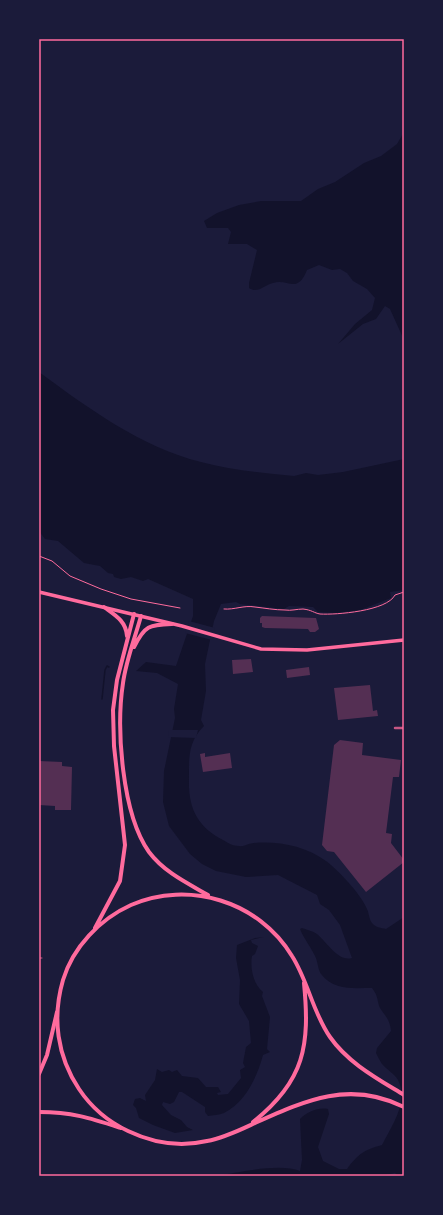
<svg xmlns="http://www.w3.org/2000/svg" width="443" height="1215" viewBox="0 0 443 1215" font-family="Manrope,sans-serif">
<style>
.water{fill:#12122b}
.pier{fill:#1b1b3a}
.lines{fill:none;stroke-linecap:round;stroke-linejoin:round}
.stream{stroke:#12122b;stroke-width:1.5}
.building{fill:#542f53}
.path{stroke:#ff6b9d;stroke-width:1}
.service{stroke:#c65784;stroke-width:1}
.minor{stroke:#c65784;stroke-width:2.5}
.primary{stroke:#ff6b9d;stroke-width:3.5}
.trunk{stroke:#ff6b9d;stroke-width:4}
.motorway{stroke:#ff6b9d;stroke-width:4}
.neatline{fill:none;stroke:#ff6b9d;stroke-width:1.5}
</style>
<rect width="100%" height="100%" fill="#1b1b3a"/>
<!-- water -->
<path class="water" d="M404,132V340L390,309L385,306L376,319L363,324L338,344L355,324L372,310L375,298L367,289L353,281L347,273L340,269L332,270L319,265L307,270C297,295 288,278 273,283C264,285 258,294 249,288V283L257,250L247,244H228L231,232L228,228H207L204,221L217,213L239,205L261,201H301L318,189L335,182L364,163L381,156L397,144Z
M39,372C88,408 141,447 201,462C231,470 263,473 294,476L306,473L318,475L343,472L404,459V590L390,592L391,598L360,610L336,613L318,612L313,607L289,606L284,609L240,604L236,602L221,604L214,621L205,664L206,691L201,720L204,726C188,742 189,757 189,779C188,807 197,827 223,840C228,843 233,846 239,846C244,847 249,843 254,843C279,841 305,846 326,861C338,870 361,894 367,909C369,913 369,919 372,923C375,927 381,928 386,929L404,917V1176H398L395,1173L381,1176H217C238,1172 281,1163 300,1171L302,1160L300,1119C307,1112 318,1107 328,1109L329,1114L318,1147L323,1161L339,1169H347C358,1154 364,1150 382,1145C392,1125 409,1102 398,1080C394,1073 387,1070 382,1064C380,1061 378,1057 376,1053L377,1048L391,1031C390,1020 386,1017 380,1008C377,1002 379,997 372,988C354,988 334,991 321,974C318,970 318,962 315,956C311,947 304,939 300,929L302,928C307,930 313,931 317,934C327,942 338,962 352,958L340,925L329,910L320,904L317,895L278,875L246,877L216,871L202,864L190,854L169,826L163,802L164,771L175,718L174,709L178,684L157,673L136,671L146,662L176,666L193,616V599L148,579L143,581L131,577L121,579L114,577L113,574L108,573L100,566L84,563L58,541L45,539L39,531Z
M264,937L251,940L252,943L258,946L255,954L252,956C250,968 253,984 263,992L262,996L270,1017L267,1049L270,1052L263,1055C257,1077 246,1102 224,1113C219,1115 213,1115 208,1116L205,1112V1107L182,1092H179L174,1102L170,1104L163,1102L162,1105L171,1115L181,1120L187,1127L193,1130L175,1133L153,1125L139,1118L136,1108L133,1105L135,1099L140,1098L146,1101L145,1095L155,1080L157,1069L162,1072L169,1070L172,1072L177,1070L182,1076L198,1078L206,1087H218L221,1092L217,1093L218,1095L228,1094L241,1078L240,1070L245,1067L243,1063L246,1047L251,1043L249,1021L239,1004L240,980L236,958L237,945L255,938Z"/>
<!-- pier -->
<path class="pier" d="M189,621L215,628L212,640L185,633Z
M169,730H198L196,738L168,737Z"/>
<g class="lines">
<!-- stream -->
<path class="stream" d="M102,699L105,670L107,666L109,667"/>
</g>
<!-- building -->
<path class="building" d="M262,616L316,618L319,629L315,632H310L308,629L265,628L262,627V623H260V618Z
M251,659L253,672L233,674L232,660Z
M309,667L310,675L287,678L286,670Z
M370,685L373,711L377,710L378,716L338,720L334,688Z
M340,740L363,743L362,755L401,760L399,777H393L386,833L392,834L391,843L404,860V862L366,892L334,852L327,851L322,845L334,745Z
M205,753V757L230,753L232,768L203,772L200,754Z
M39,761L62,762V766L72,767L71,810H55V806L39,805Z"/>
<g class="lines">
<!-- path -->
<path class="path" d="M39,556L52,561L70,576L101,589L131,599L180,608
M224,609C234,610 244,605 255,607C264,608 275,610 285,610C291,611 297,609 303,609C312,610 314,613 320,614C336,615 387,611 395,595L404,592"/>
<!-- service -->
<path class="service" d="M39,958H42"/>
<!-- minor -->
<path class="minor" d="M395,728H404"/>
<!-- primary -->
<path class="primary" d="M39,592L182,626L261,649L307,650L404,640"/>
<!-- trunk -->
<path class="trunk" d="M104,607C115,615 126,621 127,636
M141,616C135,638 126,660 123,683C116,729 122,814 149,852C164,872 187,883 208,895
M134,647C145,625 149,625 172,624
M95,928L120,881L125,845L114,746L113,710L117,680L134,614
M404,1095C378,1079 348,1063 330,1037C313,1013 308,981 292,956C259,901 188,880 131,905C100,919 73,947 63,980C52,1018 57,1056 79,1089C91,1107 109,1122 128,1131C153,1143 181,1147 207,1141C224,1138 240,1130 255,1123C306,1100 350,1080 404,1107
M253,1122C305,1081 310,1045 304,983"/>
<!-- motorway -->
<path class="motorway" d="M39,1074L47,1055L57,1012
M39,1112C72,1112 90,1118 121,1128"/>
</g>
<!-- border -->
<rect width="443" height="1215" fill="none" stroke="#1b1b3a" stroke-width="80"/>
<rect x="40" y="40" width="363" height="1135" class="neatline"/>
</svg>
